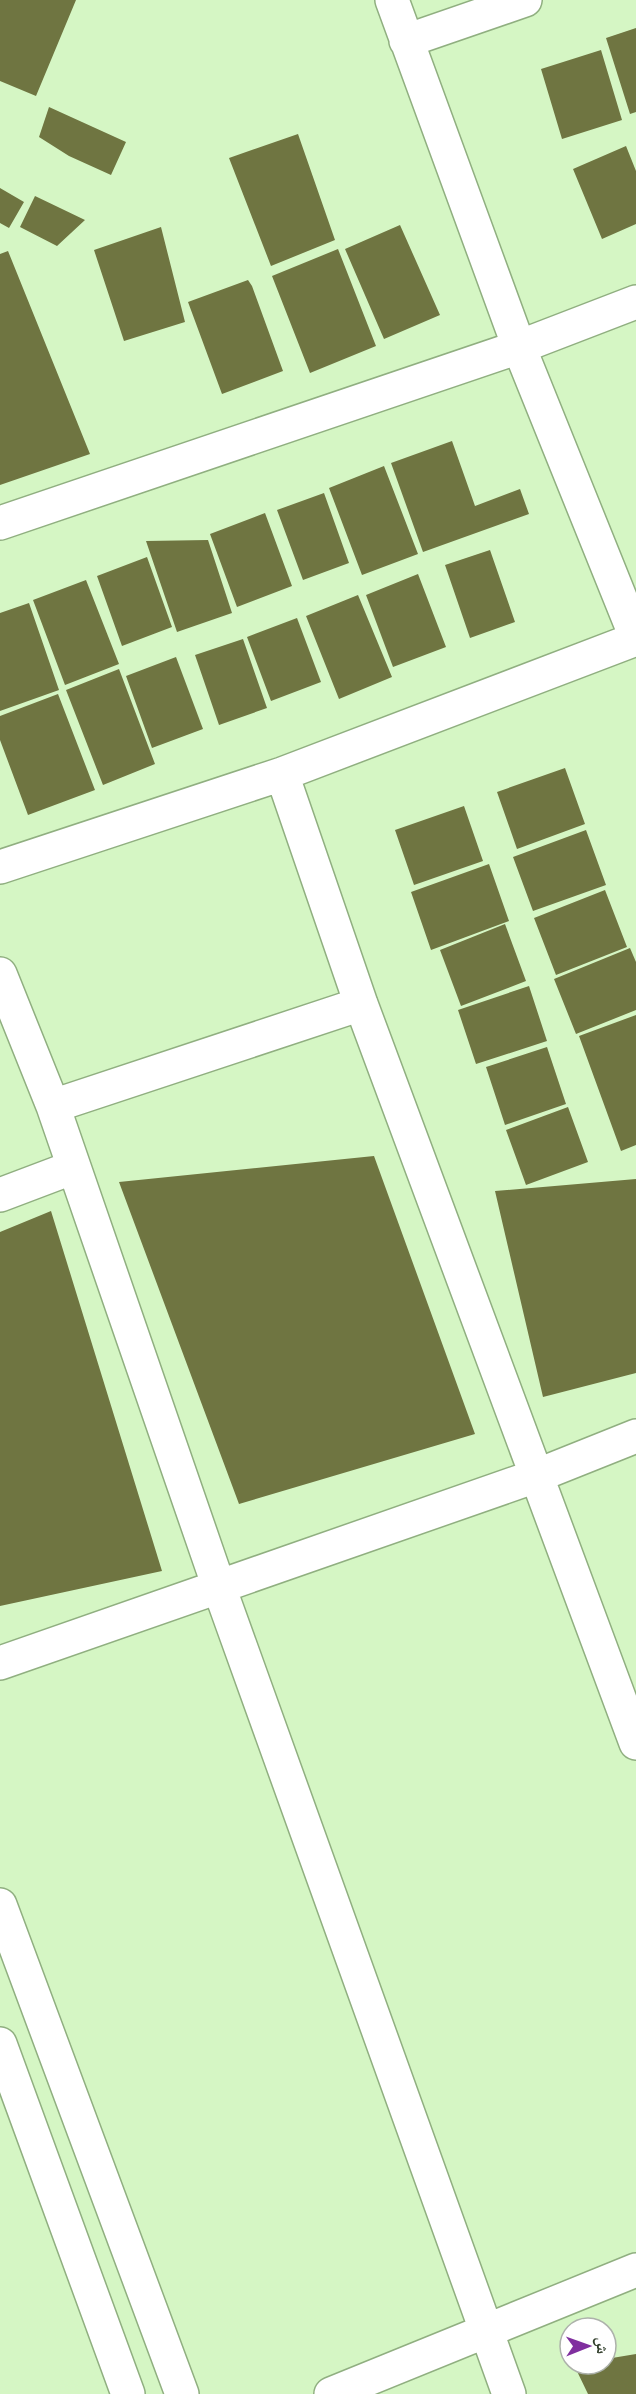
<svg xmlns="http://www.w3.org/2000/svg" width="636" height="2394" viewBox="0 0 636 2394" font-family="Commissioner,'Noto Naskh Arabic',sans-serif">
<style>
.building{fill:#6f7541}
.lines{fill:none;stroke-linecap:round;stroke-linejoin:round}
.minor-casing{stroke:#90af80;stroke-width:36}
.tertiary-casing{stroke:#90af80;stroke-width:36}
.minor{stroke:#fff;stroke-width:33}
.tertiary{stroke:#fff;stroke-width:33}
</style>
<rect width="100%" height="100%" fill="#d5f6c4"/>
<!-- building -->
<path class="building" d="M0,0H76L36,96L0,81Z
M636,28V112L630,114L606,38Z
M601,50L622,120L562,139L541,69Z
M49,107L126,142L111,175L69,156L39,137Z
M298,134L335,240L271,266L229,158Z
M626,146L636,171V224L602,239L573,169Z
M0,188L24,202L9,228L0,223Z
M35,196L85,220L57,246L20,227Z
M400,225L440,315L384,339L345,249Z
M161,227L185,322L124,341L94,250Z
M338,249L376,346L310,373L272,276Z
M8,251L90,454L0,485V254Z
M248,280L252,286L283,371L222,394L188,302Z
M452,441L475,506L520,489L529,514L423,552L391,463Z
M384,466L418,554L362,575L329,488Z
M324,493L349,563L303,580L277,510Z
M265,513L292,586L237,607L210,534Z
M208,540L232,613L177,632L146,541Z
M490,550L515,622L470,638L445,565Z
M147,557L172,627L122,646L97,576Z
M418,574L446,647L393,667L366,595Z
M86,580L119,664L65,685L33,600Z
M358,595L392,677L339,699L306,616Z
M29,603L59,690L0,711V613Z
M297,618L321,682L271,701L247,637Z
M243,639L267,708L219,725L195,655Z
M176,657L203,729L152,748L126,676Z
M119,669L155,764L103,785L66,690Z
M58,694L95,790L28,815L0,740V716Z
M565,768L585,824L517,849L497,792Z
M464,806L483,861L414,885L395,830Z
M586,830L606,885L533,911L513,857Z
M489,864L509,921L431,950L411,892Z
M605,890L627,947L556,975L534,918Z
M505,924L526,981L461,1006L440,950Z
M630,948L636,962V1010L576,1034L554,979Z
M529,986L547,1041L476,1064L458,1010Z
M636,1015V1145L621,1151L579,1036Z
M547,1047L566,1104L505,1125L486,1067Z
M568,1107L588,1162L526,1185L506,1130Z
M374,1156L475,1434L239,1504L119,1182Z
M636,1179V1373L543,1397L495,1191Z
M51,1211L162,1571L0,1606V1232Z
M636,2354V2394H588L574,2365L606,2364V2359Z"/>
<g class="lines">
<defs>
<path id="minor" d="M392,0L519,347L636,637
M406,41L525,0
M0,523L519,347L636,302
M282,774L361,1004L636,1743
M0,867L282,774L636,639
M0,974L53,1106L219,1587L509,2394
M53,1106L361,1004
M0,1195L74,1167
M0,1663L536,1476L636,1436
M331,2394L636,2270"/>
<path id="tertiary" d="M0,1905L182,2394
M0,2044L128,2394"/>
</defs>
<!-- minor casing -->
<use href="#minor" class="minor-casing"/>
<!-- tertiary casing -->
<use href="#tertiary" class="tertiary-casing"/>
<!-- minor -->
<use href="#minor" class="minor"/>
<!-- tertiary -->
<use href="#tertiary" class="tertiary"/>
</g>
<!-- north arrow -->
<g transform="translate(588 2346) rotate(89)"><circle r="28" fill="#ffffff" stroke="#adb2ab" stroke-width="1.5"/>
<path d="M0-4.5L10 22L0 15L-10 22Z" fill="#802f9f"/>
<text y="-9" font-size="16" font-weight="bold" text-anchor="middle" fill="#323f2c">ش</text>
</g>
</svg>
